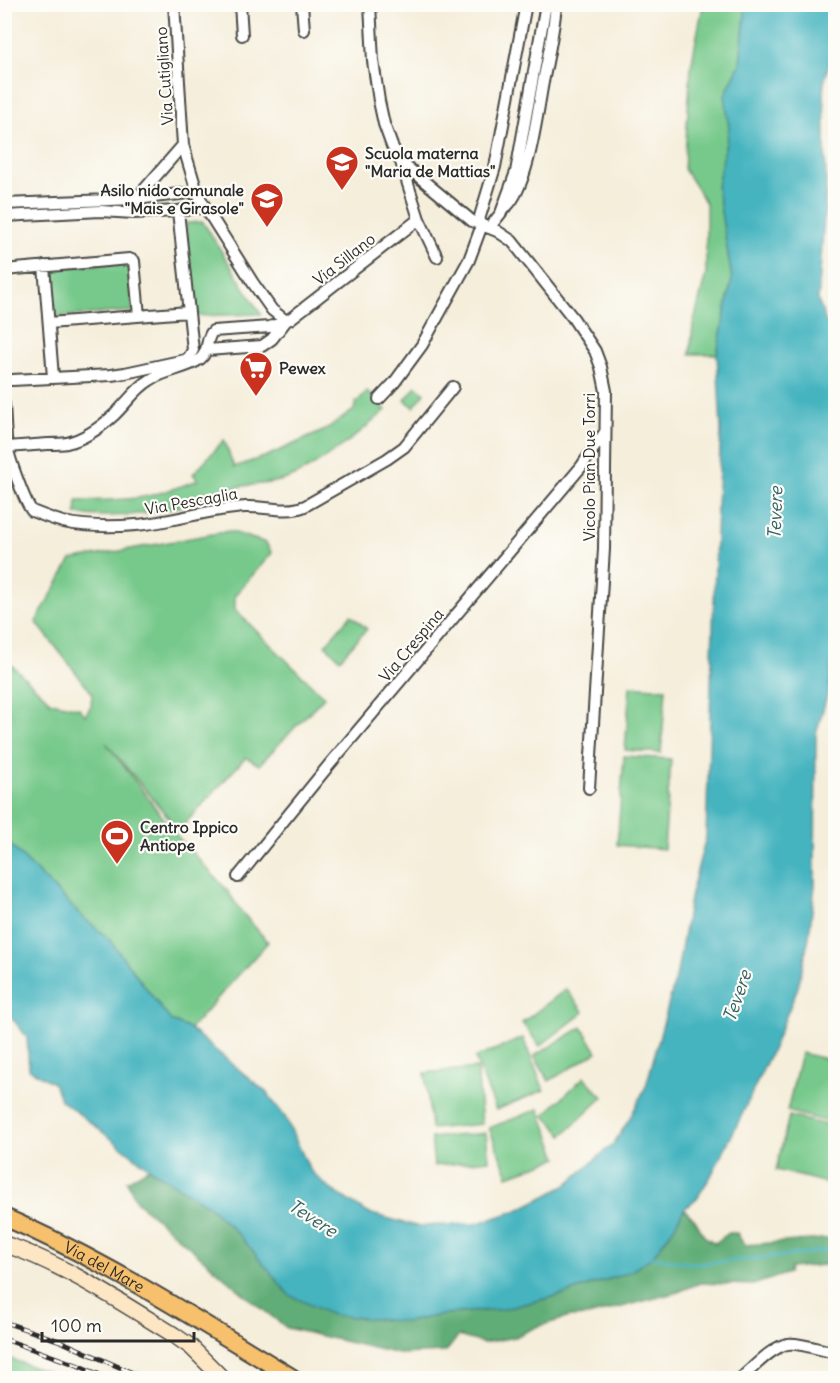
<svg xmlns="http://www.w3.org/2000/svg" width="840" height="1383" viewBox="0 0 840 1383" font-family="Delius,sans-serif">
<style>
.green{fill:#77c98b;stroke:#517a5b;stroke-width:1.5}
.forest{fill:#61ad77;stroke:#466c51;stroke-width:1.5}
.water{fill:#45b4bf;stroke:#387075;stroke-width:1.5}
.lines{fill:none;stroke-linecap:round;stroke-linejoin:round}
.stream{stroke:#45b4bf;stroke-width:3}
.street-casing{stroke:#494845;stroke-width:14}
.secondary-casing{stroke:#494845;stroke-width:18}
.primary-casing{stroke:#494845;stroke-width:20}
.street{stroke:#fff;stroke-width:10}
.secondary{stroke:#fce6c4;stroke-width:15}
.primary{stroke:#f7c06c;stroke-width:16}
.rail-casing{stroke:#2b2b2b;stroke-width:5}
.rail{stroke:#fdfcf7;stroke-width:3;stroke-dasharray:9;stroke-linecap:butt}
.labels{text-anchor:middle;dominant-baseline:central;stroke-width:4.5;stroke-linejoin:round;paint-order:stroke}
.street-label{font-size:16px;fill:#2b2b2b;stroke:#fdfcf7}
.poi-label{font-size:16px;font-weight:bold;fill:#2b2b2b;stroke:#fdfcf7;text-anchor:start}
.water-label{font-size:18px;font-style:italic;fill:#356266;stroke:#fdfcf7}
</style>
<rect width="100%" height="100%" fill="#fdfcf7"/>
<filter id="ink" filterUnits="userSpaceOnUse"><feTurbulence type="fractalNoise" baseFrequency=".0167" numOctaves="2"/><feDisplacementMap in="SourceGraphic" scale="12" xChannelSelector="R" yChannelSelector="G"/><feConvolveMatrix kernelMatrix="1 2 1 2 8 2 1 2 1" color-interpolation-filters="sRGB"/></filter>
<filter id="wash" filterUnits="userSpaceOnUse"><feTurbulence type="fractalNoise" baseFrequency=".008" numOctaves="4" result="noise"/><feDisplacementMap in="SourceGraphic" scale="24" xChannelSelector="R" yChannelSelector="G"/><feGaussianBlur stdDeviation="1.35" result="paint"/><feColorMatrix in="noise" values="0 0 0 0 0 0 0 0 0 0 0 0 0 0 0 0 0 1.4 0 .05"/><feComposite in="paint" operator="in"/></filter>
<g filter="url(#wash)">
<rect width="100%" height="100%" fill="#f5eedb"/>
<!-- green -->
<path class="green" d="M703,5H746L740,64L725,95L729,128L717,187L732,279L717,354H690L693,325L706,274V203L684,169L691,66Z
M203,222L261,314L194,316L186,223Z
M129,262L133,311L55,317L51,268Z
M416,386L425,393L414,407L405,400Z
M367,391L386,410C358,435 326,461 292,477C275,485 256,483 238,487C220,491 204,500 186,505C151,514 111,519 76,514L77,501C101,500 125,501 148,496C165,492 182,486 198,480L193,474L224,440L234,467L267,456L323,431L354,410L356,403Z
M229,531L266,543L272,553L235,595V610L324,697L259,765L246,757L179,830L106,743L177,836L227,890L240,910L268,942L190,1029L171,1021L108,938L87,921L5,840L4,658L51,702L79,708L85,715L91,706L92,693L36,622L71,560Z
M351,615L367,629L340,659L325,645Z
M630,686L666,689L661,753L625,750Z
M624,756L671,759L664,849L617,845Z
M566,989L584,1012L540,1046L522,1023Z
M582,1027L597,1052L549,1081L534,1056Z
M523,1038L544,1090L496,1110L475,1058Z
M801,1053L835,1061V1124L787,1111Z
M477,1068L482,1124L431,1129L425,1073Z
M584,1077L603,1097L563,1135L544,1115Z
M539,1109L558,1158L508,1176L489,1128Z
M789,1116L835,1127V1185L776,1170Z
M486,1133L489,1160L434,1166L431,1138Z
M5,1357L65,1378H5Z"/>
<!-- forest -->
<path class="forest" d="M149,1168L209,1206L241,1237L406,1322L447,1314L504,1309L564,1294L630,1272L652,1257L671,1232L684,1209L695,1220L705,1237L715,1243L729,1233H737L744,1245L835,1238V1264L790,1268L789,1273L753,1285L700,1283L678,1292L588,1316L570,1317L536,1327L515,1337L483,1343L458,1336L446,1352L399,1354L287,1328L253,1302L136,1201L127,1181Z"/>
<!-- water -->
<path class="water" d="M746,5H835V41L824,83L826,190L818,301L835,345L836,617L829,689L816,734L815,885L809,937L798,987L773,1048L738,1123L711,1176L697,1198L684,1209L671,1232L652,1257L630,1272L564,1294L504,1309L447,1314L406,1322L332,1315L289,1295L241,1237L209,1206L149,1168L61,1100L53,1083L29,1069L27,1037L12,1018L5,1013V840L87,921L108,938L171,1021L190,1029L266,1092L285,1117L310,1170L330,1189L368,1213L416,1226L475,1224L516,1211L565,1186L614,1143L630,1118L646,1086L677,973L691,893L706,837L717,506L721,430L717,354L732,279L717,187L729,128L725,95L740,64Z"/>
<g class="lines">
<!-- stream -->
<path class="stream" d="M652,1257L696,1264L791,1255L836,1249"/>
</g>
</g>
<g filter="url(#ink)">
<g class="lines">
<defs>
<path id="street" d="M174,4L183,145L197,192L205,207L253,283L272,310L286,321
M240,4L242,35
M302,4L304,30
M370,4L373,61L379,101L384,124L392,146L401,162L419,219L437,257
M401,162L472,221L497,231L512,241L573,318L595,351L601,367L606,391L604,549L589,788
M136,199L183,145
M4,204L136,199L197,192
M507,206C529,184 537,114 543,82C548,57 554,31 556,4
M4,216L101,211L134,213L178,211L205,207
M478,223L495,167L526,4
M489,228L501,213L516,172L546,4
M44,266L53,377
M4,270L129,259L134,261L139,316
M49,323L188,312
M207,350L262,346L272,339L286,321
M12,380L111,375L125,373L185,360L189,357L193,350L178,211
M379,399L394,383L422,345L469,260L482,225
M4,404C5,418 5,433 7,446C9,458 25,503 32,511C42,515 52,519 63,522C87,527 112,527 136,525C173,522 208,509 246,507C266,506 286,514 305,506L387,459L404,447L453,387
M7,447C21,446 34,445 48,444C54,444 61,444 67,443C84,439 101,427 114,415C126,404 135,389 150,380C165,370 186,369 200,359C210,351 205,338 213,331L270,327L290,319L419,219
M238,877L329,765L581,467L605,432
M741,1378C753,1368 773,1346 788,1344C798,1342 824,1351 836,1353"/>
<path id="secondary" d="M4,1244C62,1263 122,1303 174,1335L191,1347L222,1378"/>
<g id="primary">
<path id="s1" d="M4,1217C106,1261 199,1321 293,1378"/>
</g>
</defs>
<!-- street casing -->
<use href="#street" class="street-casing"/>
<!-- secondary casing -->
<use href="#secondary" class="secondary-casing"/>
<!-- primary casing -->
<use href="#primary" class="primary-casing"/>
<!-- street -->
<use href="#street" class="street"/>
<!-- secondary -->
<use href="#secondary" class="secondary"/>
<!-- primary -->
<use href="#primary" class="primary"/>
<defs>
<path id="rail" d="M4,1322L60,1341L144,1378
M4,1339L77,1365L107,1378"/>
</defs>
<!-- rail casing -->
<use href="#rail" class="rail-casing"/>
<!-- rail -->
<use href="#rail" class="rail"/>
</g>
</g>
<!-- icons -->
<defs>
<symbol id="school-pin" viewBox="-11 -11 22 30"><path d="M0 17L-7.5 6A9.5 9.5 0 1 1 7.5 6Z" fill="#c8321e" stroke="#fdfcf7"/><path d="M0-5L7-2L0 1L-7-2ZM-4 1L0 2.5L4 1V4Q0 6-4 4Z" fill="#fff"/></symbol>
<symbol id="supermarket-pin" viewBox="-11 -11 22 30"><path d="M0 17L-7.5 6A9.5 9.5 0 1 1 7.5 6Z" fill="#c8321e" stroke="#fdfcf7"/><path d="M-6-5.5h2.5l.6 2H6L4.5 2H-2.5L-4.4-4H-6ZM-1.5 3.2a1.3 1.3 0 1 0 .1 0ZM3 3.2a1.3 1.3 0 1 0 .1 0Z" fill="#fff"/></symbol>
<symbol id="stadium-pin" viewBox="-11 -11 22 30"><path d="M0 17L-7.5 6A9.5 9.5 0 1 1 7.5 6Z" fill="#c8321e" stroke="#fdfcf7"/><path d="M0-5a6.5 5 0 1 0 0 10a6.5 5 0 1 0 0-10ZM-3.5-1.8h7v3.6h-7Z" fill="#fff"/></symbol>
</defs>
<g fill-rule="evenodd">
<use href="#school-pin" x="323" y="143" width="38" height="52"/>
<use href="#school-pin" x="248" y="180" width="38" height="52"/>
<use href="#supermarket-pin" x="237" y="349" width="38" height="52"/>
<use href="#stadium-pin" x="98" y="817" width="38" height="52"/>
</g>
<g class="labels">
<!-- street labels -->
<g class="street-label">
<text transform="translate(164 76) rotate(-94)">Via Cutigliano</text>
<text transform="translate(344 259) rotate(-38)">Via Sillano</text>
<text transform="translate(589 467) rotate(-90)">Vicolo Pian Due Torri</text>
<text transform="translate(191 501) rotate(-10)">Via Pescaglia</text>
<text transform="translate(411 645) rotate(-50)">Via Crespina</text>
<text stroke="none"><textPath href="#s1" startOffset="112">Via del Mare</textPath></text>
</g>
<!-- poi labels -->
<g class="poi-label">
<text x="365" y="153">Scuola materna<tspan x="365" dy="18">"Maria de Mattias"</tspan></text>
<text x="244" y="190" text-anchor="end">Asilo nido comunale<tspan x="244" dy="18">"Mais e Girasole"</tspan></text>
<text x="279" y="368">Pewex</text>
<text x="140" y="827">Centro Ippico<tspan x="140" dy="18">Antiope</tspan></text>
</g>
<!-- water labels -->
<g class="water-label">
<text transform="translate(775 513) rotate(-88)">Tevere</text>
<text transform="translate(737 996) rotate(-71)">Tevere</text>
<text transform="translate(313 1218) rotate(33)">Tevere</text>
</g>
</g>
<!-- margin -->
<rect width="840" height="1383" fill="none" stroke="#fdfcf7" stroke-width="24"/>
<!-- scale -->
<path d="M42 1332v9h152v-9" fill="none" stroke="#2b2b2b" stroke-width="3"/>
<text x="51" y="1332" font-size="18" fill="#2b2b2b" stroke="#fdfcf7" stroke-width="4.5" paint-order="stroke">100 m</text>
</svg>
